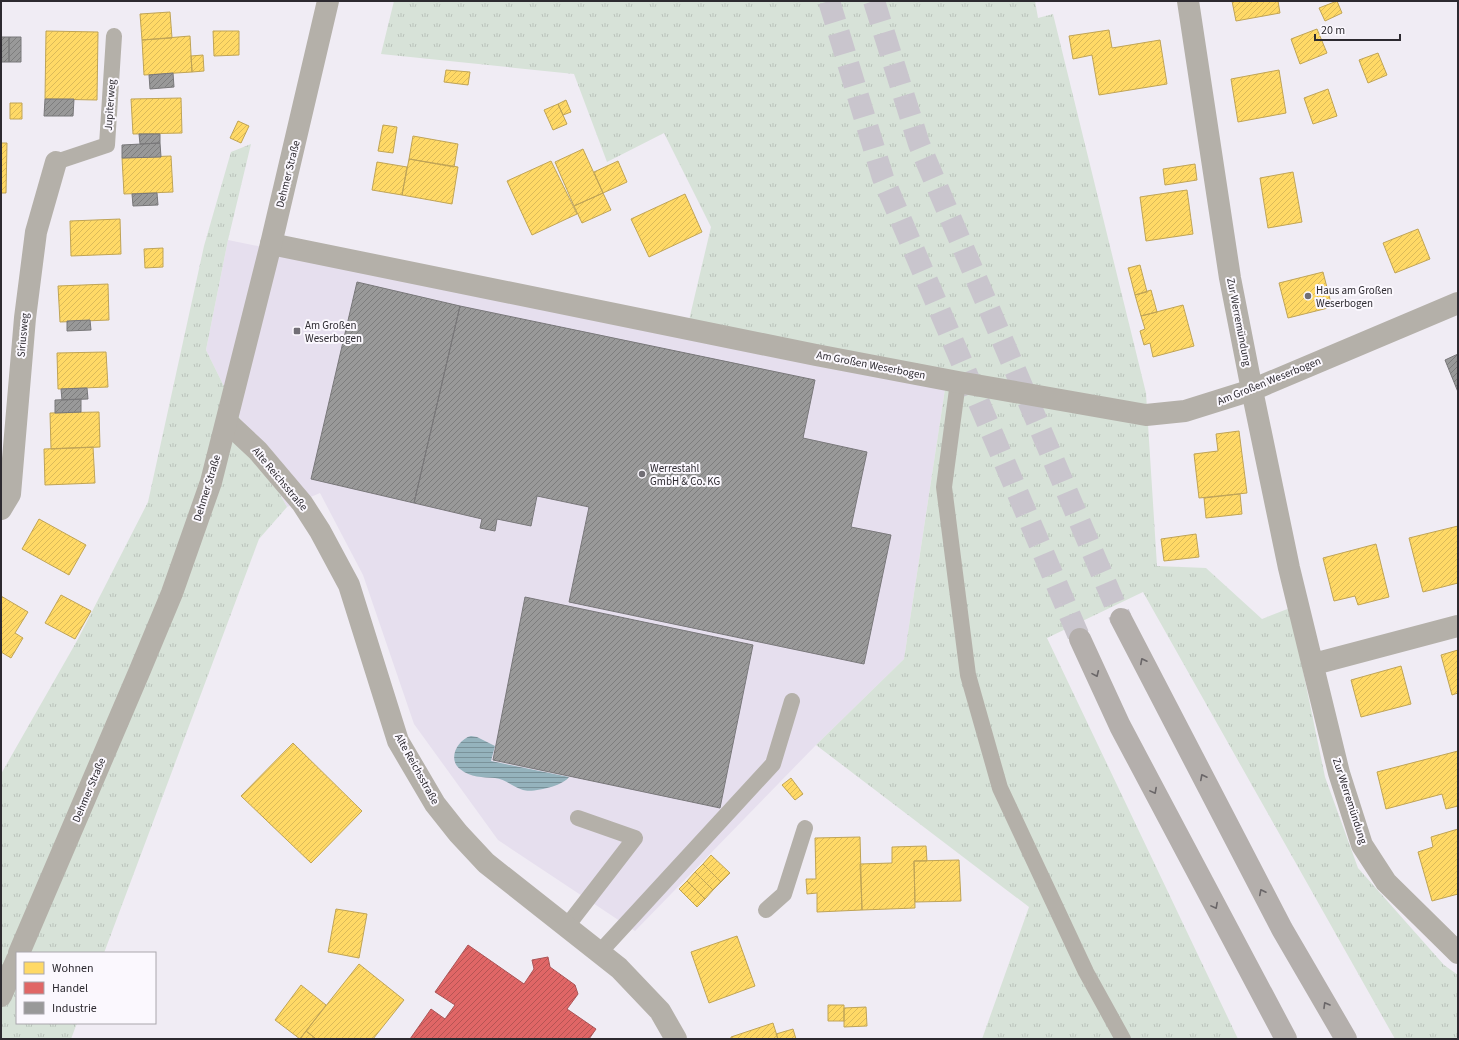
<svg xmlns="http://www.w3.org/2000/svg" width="1459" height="1040" viewBox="0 0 1459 1040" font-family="'Source Sans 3',sans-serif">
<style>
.built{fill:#e6dfee}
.grass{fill:url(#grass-tufts)}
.water{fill:url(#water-rules)}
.homes{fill:url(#homes-hatch);stroke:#c0a456}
.shops{fill:url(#shops-hatch);stroke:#aa5456}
.industry{fill:url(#industry-hatch);stroke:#79787a}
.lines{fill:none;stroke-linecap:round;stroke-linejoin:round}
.motorway-tunnel{stroke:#c9c5cd;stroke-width:22;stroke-dasharray:22 11;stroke-linecap:butt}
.service{stroke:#b4b0a9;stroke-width:16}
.minor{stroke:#b4b0a9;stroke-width:22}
.tertiary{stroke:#b4b0a9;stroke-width:22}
.motorway{stroke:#b4afac;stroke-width:22}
.oneway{stroke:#6a6668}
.poi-dot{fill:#716e75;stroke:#fbf8fe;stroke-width:1.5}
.labels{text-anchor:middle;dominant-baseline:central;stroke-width:4;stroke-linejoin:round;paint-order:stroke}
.street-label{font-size:11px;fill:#2d2a30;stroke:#fbf8fe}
.poi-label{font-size:11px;fill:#2d2a30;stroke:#fbf8fe;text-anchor:start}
</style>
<defs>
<pattern id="grass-tufts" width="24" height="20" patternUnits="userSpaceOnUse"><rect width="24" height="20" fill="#d7e2d8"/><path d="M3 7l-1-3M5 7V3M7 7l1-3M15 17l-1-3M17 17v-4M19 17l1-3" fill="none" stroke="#b9c2ba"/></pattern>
<pattern id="water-rules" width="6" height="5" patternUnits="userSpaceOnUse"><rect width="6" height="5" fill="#95b3bd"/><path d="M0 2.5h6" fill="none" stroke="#7a929a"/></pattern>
<pattern id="homes-hatch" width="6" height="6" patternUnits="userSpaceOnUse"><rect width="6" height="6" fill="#ffd966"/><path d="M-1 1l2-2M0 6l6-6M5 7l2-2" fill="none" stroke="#dbba59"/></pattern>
<pattern id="shops-hatch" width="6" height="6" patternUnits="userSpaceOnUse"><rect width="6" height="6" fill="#e06666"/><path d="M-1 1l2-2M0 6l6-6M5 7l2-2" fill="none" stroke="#b65454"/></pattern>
<pattern id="industry-hatch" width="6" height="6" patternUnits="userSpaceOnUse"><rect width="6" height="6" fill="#999"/><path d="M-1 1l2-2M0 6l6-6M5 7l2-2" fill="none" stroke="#7d7d7d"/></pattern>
</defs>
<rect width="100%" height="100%" fill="#f0ecf4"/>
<!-- built -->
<path class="built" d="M228,240L686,333L945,389L904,659L816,745L635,931L498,840L414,724L363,575L320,493L287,507L255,449L206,350Z"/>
<!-- grass -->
<path class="grass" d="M394,1H1035L1038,18L1053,14L1146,393L1157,566L1206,568L1262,619L1290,608L1325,777L1358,868L1444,965L1458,975V1039H1395L1143,592L1047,638L1238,1039H982L1029,907L816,745L904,659L945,389L686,333L711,227L664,133L607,162L574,74L381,54Z
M251,144L228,240L206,350L255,449L287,507L259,539L104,953H17V1023H77L71,1039H1V774L78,639L148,502L204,246L231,152Z"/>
<!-- water -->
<path class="water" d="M471,736L477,737L495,746L491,761L569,777C563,786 533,793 523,790C513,787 505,779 495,778C482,777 471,778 460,769C447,759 458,739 471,736Z"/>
<!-- homes -->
<path class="homes" d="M1232,1H1278L1280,13L1236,21Z
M1337,1L1342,13L1325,21L1319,8Z
M170,12L172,38L142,40L140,14Z
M1317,29L1327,53L1300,64L1291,39Z
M1109,30L1112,48L1160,40L1167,84L1099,95L1092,55L1073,59L1069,36Z
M46,31L98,32L97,100L45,99Z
M213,31H239V55L214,56Z
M190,36L192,72L144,75L142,40Z
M1378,53L1387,75L1368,83L1359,60Z
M203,55L204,71L192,72L191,56Z
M446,70L470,72L468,85L444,82Z
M1279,70L1286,113L1238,122L1231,79Z
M1328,89L1337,116L1313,124L1304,98Z
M181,98L182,133L133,134L131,99Z
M566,100L571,112L563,115L558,104Z
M10,103H22V119H10Z
M558,104L567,124L553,130L544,110Z
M238,121L249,126L241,143L230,138Z
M383,125L397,127L393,153L378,151Z
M413,136L458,144L454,167L409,159Z
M1,143H7L6,193H1Z
M583,149L603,193L574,206L555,162Z
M171,156L173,192L124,194L122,158Z
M409,159L458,167L452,204L402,195Z
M551,161L577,214L532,235L507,181Z
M618,161L627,182L603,193L594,172Z
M377,162L407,167L402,195L372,190Z
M1195,164L1197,180L1165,185L1163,169Z
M1293,172L1302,222L1268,228L1260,178Z
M1187,190L1193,234L1146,241L1140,197Z
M603,193L611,210L582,223L574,206Z
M685,194L702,232L649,257L631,219Z
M120,219L121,254L71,256L70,221Z
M1418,229L1430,259L1395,273L1383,243Z
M163,248V267L145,268L144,249Z
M1140,265L1147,292L1135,295L1128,268Z
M1323,272L1332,307L1288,318L1279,283Z
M108,284L109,320L60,322L58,286Z
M1151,290L1157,312L1141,316L1135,295Z
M1183,305L1194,346L1153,357L1150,343L1144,345L1140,331L1145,329L1141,316Z
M106,352L108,387L58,389L57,353Z
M99,412L100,447L51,449L50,413Z
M1239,431L1247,493L1199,498L1194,454L1218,451L1216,434Z
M93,447L95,483L45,485L44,449Z
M1240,494L1242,514L1206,518L1204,498Z
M39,519L86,545L69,575L22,549Z
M1458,526V583L1423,592L1409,538Z
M1196,534L1199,557L1164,561L1161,539Z
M1376,544L1389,597L1358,605L1355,596L1334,601L1323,558Z
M61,595L91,611L75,639L45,623Z
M1,596L28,612L15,633L23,638L11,658L1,652Z
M1458,650V693L1452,695L1441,655Z
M1401,666L1411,704L1361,717L1351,680Z
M293,743L362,811L311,863L241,796Z
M1458,751V806L1446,809L1442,794L1386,809L1377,772Z
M791,778L803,794L795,800L782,785Z
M1458,829V894L1432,901L1418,852L1433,847L1431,837Z
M860,837L862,910L817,912V893L807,894L806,879H816L815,838Z
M926,846L927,861H914L915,908L862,910L860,864L892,863V847Z
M711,855L730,873L721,882L703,864Z
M959,860L961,901L915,902L914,861Z
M703,864L721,882L713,890L695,872Z
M695,872L713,890L705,899L687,881Z
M687,881L705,899L697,907L679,889Z
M336,909L367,914L359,958L328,952Z
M737,936L755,986L709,1003L691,952Z
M359,964L404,1000L373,1039H316L306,1031Z
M301,985L326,1005L300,1039L275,1020Z
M828,1005H844V1021H828Z
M866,1007L867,1026L844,1027V1008Z
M773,1023L778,1039H731V1037Z
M793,1029L796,1039H778L776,1034Z
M306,1031L316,1039H300Z"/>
<!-- shops -->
<path class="shops" d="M468,945L524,984L534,969L532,960L548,957L550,967L575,985L578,994L567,1009L596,1029L589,1039H410L431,1009L445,1019L455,1005L435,992Z"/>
<!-- industry -->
<path class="industry" d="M1,37H9V62H1Z
M9,37H21V62H9Z
M173,73L174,87L150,89L149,75Z
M45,99H74L73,116H44Z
M139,134H160V143L140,144Z
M160,143L161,157L122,158V145Z
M157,193L158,205L133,206L132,194Z
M357,282L460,306L414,503L311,479Z
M460,306L815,380L803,438L867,452L851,527L891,535L864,664L569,602L589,507L537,496L531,526L497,519L495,531L480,528L482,519L414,503Z
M90,320L91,330L67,331V321Z
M1458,354V392L1445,360Z
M87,388L88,399L62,400L61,389Z
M81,399V412L55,413V400Z
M525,597L753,645L720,808L493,760Z"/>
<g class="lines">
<!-- motorway-tunnel -->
<path class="motorway-tunnel" d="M829,1L883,178L1080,639
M874,1L919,144L1121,619"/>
<!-- service -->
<path class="service" d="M56,162L107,145L114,36
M958,382L944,487L968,675L1000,788L1086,972L1123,1039
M766,910L784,894L805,828
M567,926L635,838L578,818
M600,952L773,764L792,701"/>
<!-- minor -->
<path class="minor" d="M1188,1L1230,278L1252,390L1289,568L1339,773L1362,845L1386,882L1458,953
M271,244L816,355L958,382L1146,415L1185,411L1252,390L1458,303
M227,422L258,451L302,503L320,531L349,585L398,741L435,804L458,833L486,863L619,968L660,1011L676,1039
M1,509L10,494L25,318L36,232L56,162
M1314,664L1458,626"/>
<!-- tertiary -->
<path class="tertiary" d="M19,953L140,670L172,593L211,482L271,244L328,1
M1,996L17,959"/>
<!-- motorway -->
<path class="motorway" d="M1121,619L1282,929L1346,1039
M1080,639L1120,726L1286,1039"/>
</g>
<!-- one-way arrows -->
<defs><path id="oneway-chevron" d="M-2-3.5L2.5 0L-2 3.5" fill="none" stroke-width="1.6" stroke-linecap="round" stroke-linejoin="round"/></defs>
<g class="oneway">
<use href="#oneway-chevron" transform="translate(1143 661) rotate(-117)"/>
<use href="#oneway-chevron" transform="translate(1096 674) rotate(66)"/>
<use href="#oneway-chevron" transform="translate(1203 777) rotate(-117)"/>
<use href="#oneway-chevron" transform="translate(1154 791) rotate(62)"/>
<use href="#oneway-chevron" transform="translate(1262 892) rotate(-117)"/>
<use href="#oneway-chevron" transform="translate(1215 906) rotate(62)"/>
<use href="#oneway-chevron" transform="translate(1326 1005) rotate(-120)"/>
</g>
<!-- markers -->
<g class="poi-dot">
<circle cx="1308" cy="296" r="4"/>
<rect x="293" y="327" width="8" height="8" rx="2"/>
<circle cx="642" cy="474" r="4"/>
</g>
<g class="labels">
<!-- street labels -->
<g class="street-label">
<text transform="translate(110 105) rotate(-86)">Jupiterweg</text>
<text transform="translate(288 174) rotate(-76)">Dehmer Straße</text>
<text transform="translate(1239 322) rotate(79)">Zur Werremündung</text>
<text transform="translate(23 335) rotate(-85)">Siriusweg</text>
<text transform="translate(871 365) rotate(11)">Am Großen Weserbogen</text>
<text transform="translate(1269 381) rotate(-22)">Am Großen Weserbogen</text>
<text transform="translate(280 479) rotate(50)">Alte Reichsstraße</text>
<text transform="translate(207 488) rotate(-73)">Dehmer Straße</text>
<text transform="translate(417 769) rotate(61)">Alte Reichsstraße</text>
<text transform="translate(89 790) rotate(-67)">Dehmer Straße</text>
<text transform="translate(1350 801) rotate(72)">Zur Werremündung</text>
</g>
<!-- poi labels -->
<g class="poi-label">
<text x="1316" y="290">Haus am Großen<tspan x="1316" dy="13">Weserbogen</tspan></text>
<text x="305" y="325">Am Großen<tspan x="305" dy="13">Weserbogen</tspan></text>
<text x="650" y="468">Werrestahl<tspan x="650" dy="13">GmbH &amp; Co. KG</tspan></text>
</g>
</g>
<!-- border -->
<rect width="1459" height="1040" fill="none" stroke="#2d2a30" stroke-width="4"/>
<!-- legend -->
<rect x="16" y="952" width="140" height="72" fill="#fbf8fe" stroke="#a9a6ac"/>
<rect x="24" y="962" width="20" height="12" fill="#ffd966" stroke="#a9a6ac"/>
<text x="52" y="972" font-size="12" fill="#2d2a30">Wohnen</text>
<rect x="24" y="982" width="20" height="12" fill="#e06666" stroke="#a9a6ac"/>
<text x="52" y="992" font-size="12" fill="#2d2a30">Handel</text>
<rect x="24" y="1002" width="20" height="12" fill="#999999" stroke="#a9a6ac"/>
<text x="52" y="1012" font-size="12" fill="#2d2a30">Industrie</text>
<!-- scale -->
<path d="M1315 34v6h85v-6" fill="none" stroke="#2d2a30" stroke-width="2"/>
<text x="1321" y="34" font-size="12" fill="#2d2a30" stroke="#fbf8fe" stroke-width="3" paint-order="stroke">20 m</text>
</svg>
